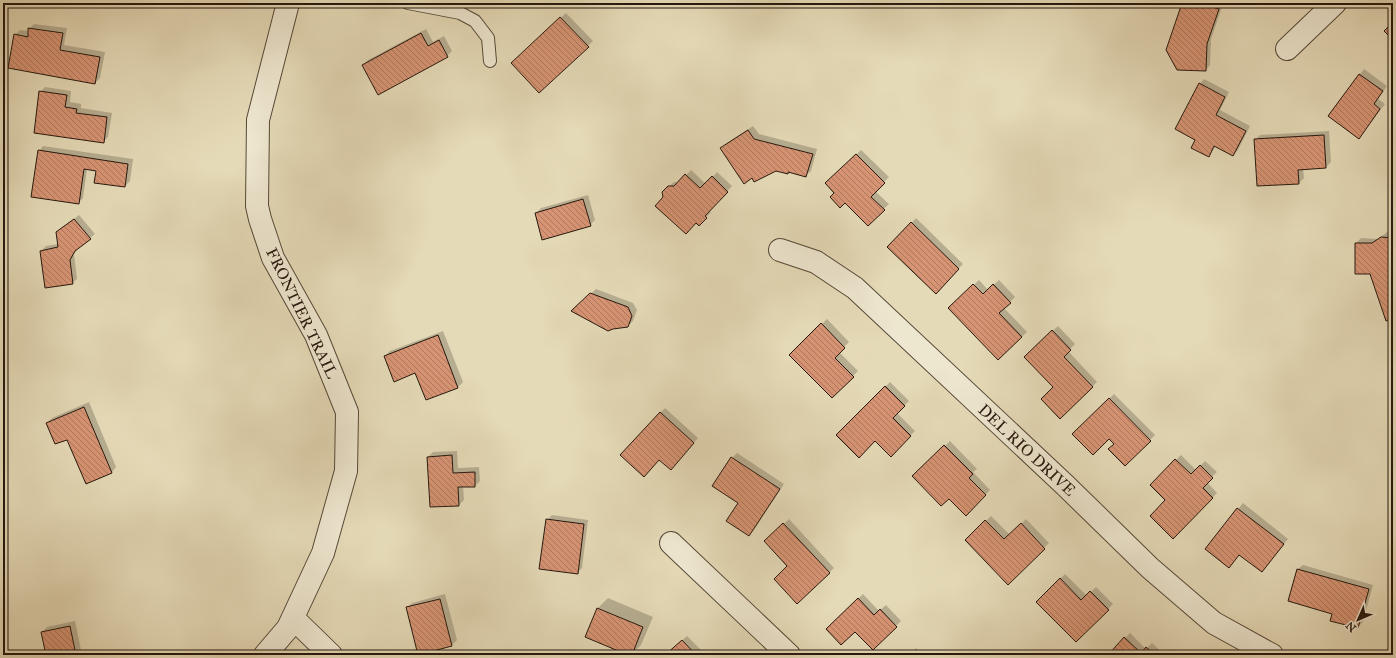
<svg xmlns="http://www.w3.org/2000/svg" width="1396" height="658" viewBox="0 0 1396 658" font-family="'IM FELL Great Primer',serif">
<style>
.shadow{fill:#0003}
.building{fill:url(#building-back-hatch);stroke:#25170d}
.lines{fill:none;stroke-linecap:round;stroke-linejoin:round}
.lane-casing{stroke:#554838;stroke-width:14}
.street-casing{stroke:#554838;stroke-width:24}
.lane{stroke:#eee7d0;stroke-width:12}
.street{stroke:#eee7d0;stroke-width:22}
.labels{text-anchor:middle;dominant-baseline:central;stroke-width:3.5;stroke-linejoin:round;paint-order:stroke}
.street-label{font-size:16px;fill:#25170d;stroke:#eee7d0}
</style>
<defs>
<pattern id="building-back-hatch" width="6" height="6" patternUnits="userSpaceOnUse"><rect width="6" height="6" fill="#d79474"/><path d="M-1 5l2 2M0 0l6 6M5-1l2 2" fill="none" stroke="#ae785e"/></pattern>
</defs>
<rect width="100%" height="100%" fill="#e5dab7"/>
<filter id="stains"><feTurbulence type="fractalNoise" baseFrequency=".005" numOctaves="4"/><feColorMatrix values="0 0 0 0 .2 0 0 0 0 .09 0 0 0 0 .02 0 0 0 .5 -.17"/></filter>
<radialGradient id="worn" r=".72"><stop offset=".6" stop-color="#630" stop-opacity="0"/><stop offset="1" stop-color="#630" stop-opacity=".3"/></radialGradient>
<!-- shadow -->
<path class="shadow" d="M1183,3H1220L1223,4L1211,39L1210,65L1206,70Z
M566,13L593,41L539,92L517,58Z
M34,24L67,28L64,45L105,52L100,78L95,83L15,35L20,30L29,31V29Z
M426,29L433,42L444,36L452,51L447,56L363,65L368,60Z
M1364,69L1387,86L1378,99L1385,104L1359,138L1329,116Z
M1204,79L1229,92L1220,110L1250,126L1238,150L1233,155L1216,146L1209,156L1197,139L1200,84Z
M45,87L71,91L70,102L81,104V108L112,113L108,137L103,142L40,92Z
M753,126L759,134L817,149L811,171L806,175L789,171L788,173L775,170L752,177L722,148L727,143Z
M1329,131L1331,162L1326,167L1303,169L1304,178L1299,183L1258,185L1255,140L1260,135Z
M43,146L133,159L130,181L125,186L97,170L87,169L83,198L78,203L39,151Z
M861,150L889,177L875,191L889,204L868,224L836,193L831,178Z
M691,170L706,184L717,172L732,186L709,211L711,212L699,225L664,198L668,187L674,182H680Z
M588,195L595,220L590,225L536,213L541,208Z
M79,215L95,234L78,248L74,254L77,279L72,283L41,251L46,246L58,244L57,232Z
M916,218L963,264L936,292L889,247Z
M1387,232L1393,233V318L1356,243L1361,238L1378,239Z
M979,280L988,290L999,280L1015,297L1004,308L1027,332L998,359L950,308Z
M596,289L633,303L637,310L633,321L628,326L572,311Z
M827,319L849,342L839,352L858,371L832,397L790,355Z
M1058,326L1075,344L1068,351L1097,382L1060,418L1054,387L1025,357Z
M443,331L463,382L458,387L426,399L416,372L385,356L390,351Z
M890,382L909,401L897,413L915,431L891,455L875,440L838,435Z
M1114,394L1155,435L1125,465L1116,444L1109,437L1073,434Z
M89,402L116,467L112,472L47,423L52,418Z
M665,408L698,438L676,464L660,413Z
M950,441L977,469L973,472L990,490L966,514L949,497L913,476Z
M457,451L458,468L479,467L480,481L475,486H463L464,500L459,505L428,457L433,452Z
M737,453L784,484L754,530L749,535L732,458Z
M1181,455L1196,470L1205,461L1217,472L1207,482L1217,493L1173,538L1167,500L1151,485Z
M1243,503L1288,539L1262,571L1240,554L1206,549Z
M552,515L588,520L582,568L577,573L547,520Z
M991,516L1010,535L1026,519L1049,543L1008,583L966,540Z
M789,519L834,568L797,603L789,566L766,541Z
M1303,565L1373,585L1363,622L1358,627L1334,613L1298,569Z
M1065,574L1087,596L1096,587L1113,604L1076,641L1037,602Z
M445,594L457,640L452,645L407,608L412,603Z
M863,594L879,611L886,605L901,621L873,649L855,631L827,629Z
M608,598L653,617L641,645L631,655L598,608Z
M75,621L82,655H47L42,632L47,627Z
M1130,633L1146,649L1152,643L1165,655H1109Z
M687,636L706,655H666Z
M916,648L922,655H909Z"/>
<!-- building -->
<path class="building" d="M1182,3H1201L1219,9L1207,44L1206,71L1177,70L1166,50Z
M560,17L589,47L539,93L511,63Z
M1393,22V40L1384,31Z
M28,28L63,33L60,50L100,57L95,84L8,68L14,34L28,37Z
M421,33L428,46L439,40L448,57L378,95L362,65Z
M1359,74L1383,91L1374,104L1380,109L1359,139L1328,116Z
M1199,83L1225,97L1216,115L1246,131L1233,156L1214,146L1209,157L1191,148L1195,140L1175,129Z
M39,91L67,95L65,107L77,109L76,113L107,117L104,143L34,133Z
M748,130L754,139L813,154L806,177L788,172V174L776,171L754,182L752,178L744,184L720,148Z
M1324,135L1326,168L1298,170L1299,184L1257,186L1254,139Z
M38,150L128,164L125,187L94,183L96,171L84,169L79,204L31,197Z
M856,154L885,183L871,197L885,210L868,226L845,203L840,208L830,197L834,193L825,183Z
M685,174L700,188L712,176L728,192L705,216L707,218L699,226L696,223L686,234L655,206L663,197L662,192L668,186H674Z
M583,199L591,226L542,240L535,213Z
M74,219L91,239L75,251L70,260L73,284L45,288L40,251L58,247L56,232Z
M911,222L959,269L936,294L887,247Z
M1381,237L1393,238V319L1386,321L1370,274H1355V243H1372Z
M973,284L983,294L993,284L1011,303L999,313L1022,337L998,360L948,308Z
M590,293L628,307L632,316L628,327L613,329L608,331L571,311Z
M821,323L845,348L835,358L854,377L832,398L789,355Z
M1052,330L1071,350L1064,357L1093,387L1060,419L1041,399L1053,387L1024,357Z
M438,335L458,388L426,400L415,373L394,382L384,356Z
M885,386L905,406L893,418L911,436L891,457L875,441L859,458L836,435Z
M1109,398L1151,441L1125,466L1108,449L1114,444L1109,439L1093,455L1072,434Z
M84,407L112,473L86,484L67,440L55,444L46,423Z
M660,412L694,443L671,470L659,460L644,477L620,455Z
M944,445L973,474L969,478L986,495L966,516L949,499L941,506L912,476Z
M452,455L453,473L475,472V487H458L459,506L430,507L427,457Z
M731,457L780,489L749,536L726,521L738,503L712,486Z
M1175,459L1191,474L1200,465L1213,478L1203,488L1213,498L1173,539L1150,516L1165,500L1150,485Z
M1237,508L1284,544L1262,572L1239,555L1229,568L1205,549Z
M546,519L584,524L578,574L539,569Z
M985,520L1004,539L1021,523L1045,549L1008,585L965,540Z
M783,523L830,573L797,604L774,579L787,566L764,541Z
M1297,569L1369,589L1358,628L1330,621L1332,614L1288,601Z
M1060,578L1081,600L1090,591L1109,610L1076,642L1036,602Z
M858,598L874,615L880,609L897,627L873,650L855,632L841,645L826,629Z
M440,599L452,646L418,655L406,607Z
M597,608L643,627L632,655H628L585,637Z
M70,626L76,655H46L41,632Z
M1124,637L1141,653L1146,647L1155,655H1108Z
M682,640L696,655H665Z"/>
<g class="lines">
<defs>
<path id="lane" d="M408,3L460,13L475,21L488,38L490,61"/>
<path id="street" d="M1287,49L1335,3
M780,250L816,262L855,288L1065,485L1150,568L1214,623L1272,655
M671,543L789,655
M293,618L331,655
M265,655L288,628L323,553L346,471L347,412L316,335L273,258L260,219L257,206L258,120L288,3"/>
</defs>
<!-- lane casing -->
<use href="#lane" class="lane-casing"/>
<!-- street casing -->
<use href="#street" class="street-casing"/>
<!-- lane -->
<use href="#lane" class="lane"/>
<!-- street -->
<use href="#street" class="street"/>
</g>
<g class="labels">
<!-- street labels -->
<g class="street-label">
<text transform="translate(302 313) rotate(64)">FRONTIER TRAIL</text>
<text transform="translate(1027 450) rotate(43)">DEL RIO DRIVE</text>
</g>
</g>
<!-- margin -->
<rect width="1396" height="658" fill="none" stroke="#e5dab7" stroke-width="16"/>
<rect x="4" y="4" width="1388" height="650" fill="none" stroke="#25170d" stroke-width="2"/>
<rect x="8" y="8" width="1380" height="642" fill="none" stroke="#25170d"/>
<!-- north arrow -->
<g transform="translate(1358 620) rotate(225)" stroke="#eee7d0" stroke-width="3" paint-order="stroke">
<path d="M0-3L7 15L0 10L-7 15Z" fill="#25170d"/>
<text y="-6" font-size="11" font-weight="bold" text-anchor="middle" fill="#25170d">N</text>
</g>
<rect width="100%" height="100%" filter="url(#stains)"/>
<rect width="100%" height="100%" fill="url(#worn)"/>
</svg>
